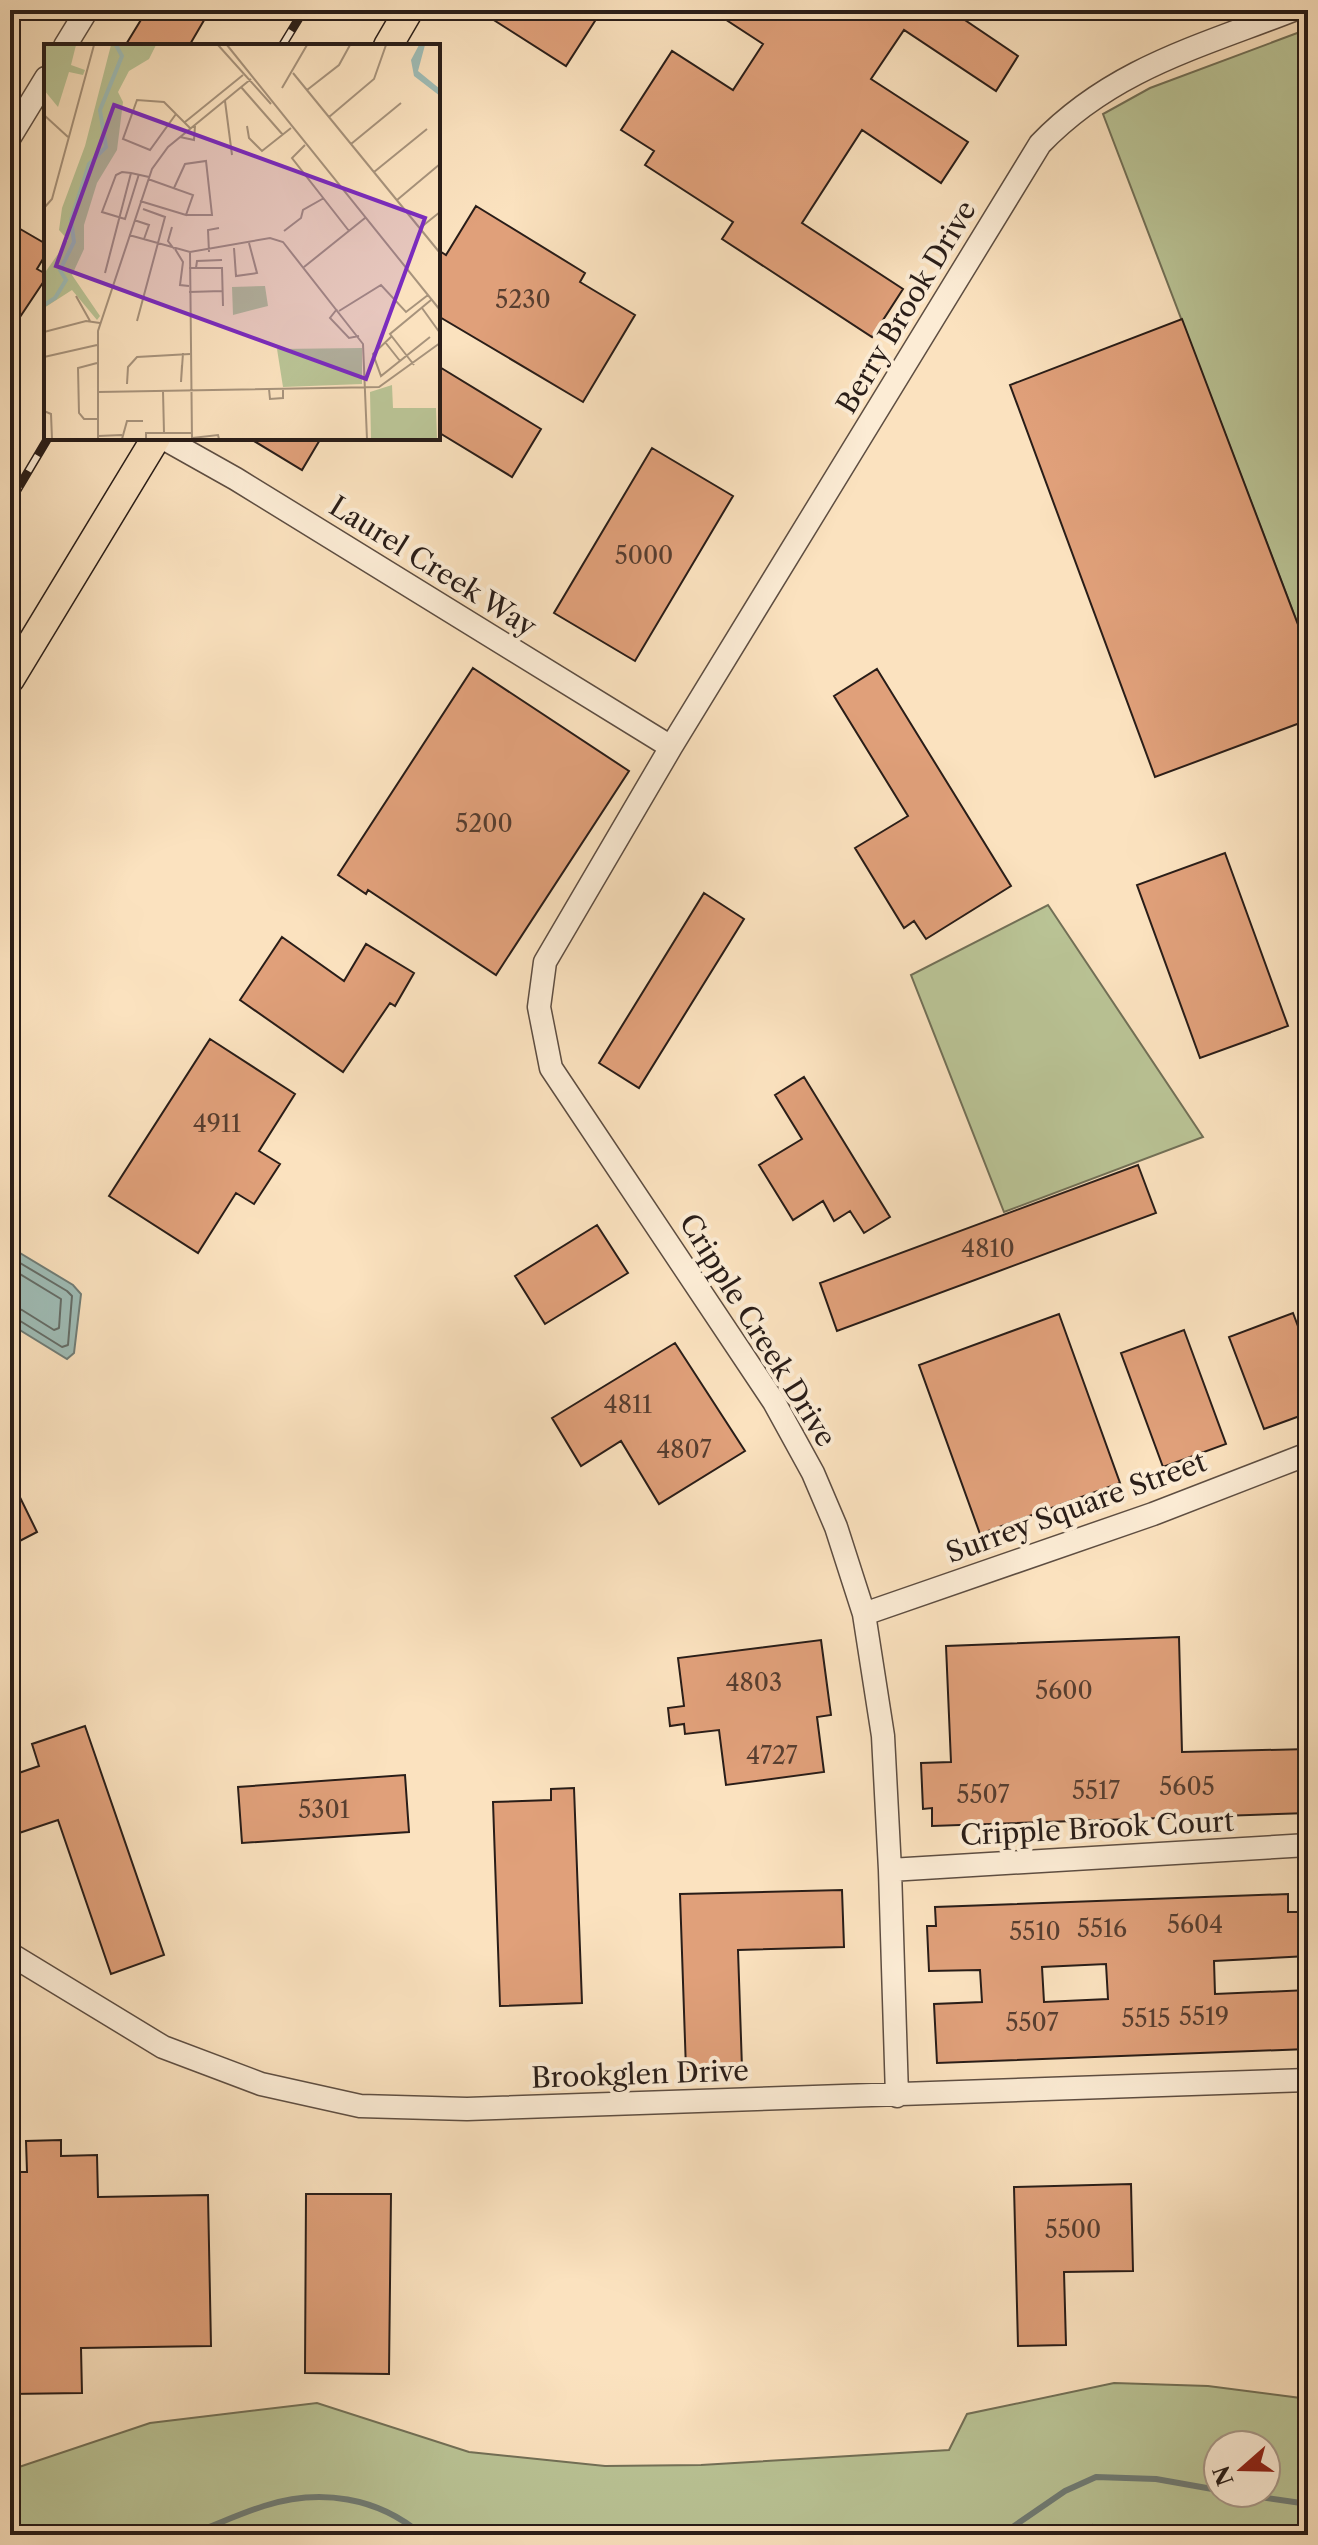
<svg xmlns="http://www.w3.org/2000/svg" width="1318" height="2545" viewBox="0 0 1318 2545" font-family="'Libre Caslon Text',serif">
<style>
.green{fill:#bac496;stroke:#727057;stroke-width:2;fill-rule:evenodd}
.water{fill:#9fbdb7;stroke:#707d77;stroke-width:2}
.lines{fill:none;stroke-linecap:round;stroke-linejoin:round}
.shore{stroke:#646d68;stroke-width:2}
.stream{stroke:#707d77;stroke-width:6}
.building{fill:#e0a07a;stroke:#291d18;stroke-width:2;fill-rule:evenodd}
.minor-casing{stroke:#5e4e42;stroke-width:25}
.major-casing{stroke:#291d18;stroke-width:31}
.minor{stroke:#fcecd5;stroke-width:22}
.major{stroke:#fbe2bf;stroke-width:28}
.rail-casing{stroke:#291d18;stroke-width:9}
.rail{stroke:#fcecd5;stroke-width:6;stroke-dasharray:18;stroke-linecap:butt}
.labels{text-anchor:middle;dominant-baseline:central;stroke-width:8;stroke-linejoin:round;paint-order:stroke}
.number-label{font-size:24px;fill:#573e30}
.street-label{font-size:28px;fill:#291d18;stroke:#fcecd5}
.inset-river{fill:none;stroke:#9fbdb7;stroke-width:4}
.inset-road{fill:none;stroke:#a7937c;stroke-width:2}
.view{fill:#7b2cbf;fill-opacity:0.15;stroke:#7b2cbf;stroke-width:4}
.inset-edge{fill:none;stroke:#291d18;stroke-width:4}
</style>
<rect width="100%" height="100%" fill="#fbe2bf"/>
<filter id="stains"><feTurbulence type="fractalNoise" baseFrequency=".0025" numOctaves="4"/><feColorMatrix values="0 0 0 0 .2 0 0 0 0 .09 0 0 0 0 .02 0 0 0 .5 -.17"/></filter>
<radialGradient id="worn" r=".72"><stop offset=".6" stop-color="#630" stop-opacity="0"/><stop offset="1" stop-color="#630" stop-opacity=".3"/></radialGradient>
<!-- green -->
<path class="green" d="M1308,29V651L1103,114L1150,88Z
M1048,905L1203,1137L1004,1212L911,975Z
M1114,2383L1208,2386L1308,2399V2535H1131L1093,2525L1088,2535H10V2470L150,2423L317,2403L469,2452L605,2466L701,2465L949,2450L967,2414ZM1218,2445H1266V2493H1218Z"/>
<!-- water -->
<path class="water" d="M10,1247L73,1285L81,1294L74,1353L67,1359L10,1324Z"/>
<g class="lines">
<!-- shore -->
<path class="shore" d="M10,1257L67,1291L72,1296L68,1345L62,1347L17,1319L10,1318
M10,1268L61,1299L59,1328L54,1330L22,1310L10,1307"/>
<!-- stream -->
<path class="stream" d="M1232,2493L1308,2504
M188,2535C214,2526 238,2514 264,2506C320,2488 378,2497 422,2535
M1001,2535L1065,2491L1096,2477L1156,2479L1218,2490"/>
</g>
<!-- building -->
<path class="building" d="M147,10H210L189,46H125Z
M478,10H602L566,66Z
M711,10H950L1018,56L996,91L904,30L871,79L968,142L941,183L862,130L802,223L903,289L872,337L722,239L733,222L645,165L654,151L621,130L672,51L733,90L763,44Z
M476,206L585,273L580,282L635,315L583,402L438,316V250L446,255Z
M15,226L46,244V254L37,269L46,274V278L10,332V235Z
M1182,319L1308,651V720L1155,777L1010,385Z
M438,366L541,429L512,477L438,432Z
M249,438H321L302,470Z
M652,448L733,496L635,661L554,613Z
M473,668L629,771L496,975L368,890L366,894L338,875Z
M877,669L1011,886L926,939L914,921L904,928L855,848L908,816L834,696Z
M1225,853L1288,1026L1200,1058L1137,885Z
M704,893L744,919L639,1088L599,1063Z
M282,937L344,981L366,944L414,973L395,1006L390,1003L343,1072L240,1000Z
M210,1039L295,1094L259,1151L280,1164L254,1204L236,1193L198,1253L109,1196Z
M804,1077L890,1217L864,1233L850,1211L834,1221L823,1201L793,1220L759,1165L802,1139L775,1095Z
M1138,1165L1156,1213L837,1331L820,1283Z
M597,1225L628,1273L545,1324L515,1276Z
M1293,1313L1308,1353V1413L1264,1429L1229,1337Z
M1059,1314L1120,1483L980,1534L919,1365Z
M1184,1330L1226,1444L1163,1467L1121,1353Z
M675,1343L745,1451L659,1504L621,1441L581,1466L552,1418Z
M10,1477L37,1532L10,1546Z
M1179,1637L1182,1752L1308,1749V1813L932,1826V1808L923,1809L921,1763L951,1762L946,1646Z
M821,1640L831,1715L817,1717L824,1772L726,1785L719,1730L685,1734L684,1724L670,1726L668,1708L684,1706L678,1658Z
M85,1726L164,1955L111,1974L58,1820L10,1836V1776L39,1766L32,1744Z
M405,1775L409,1832L242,1843L238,1787Z
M574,1788L582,2003L500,2006L493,1802L551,1800V1789Z
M842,1890L844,1947L738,1950L742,2068L686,2070L680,1894Z
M1288,1894V1912H1308V1956L1214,1961L1215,1994L1308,1990L1307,2049L937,2063L934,2004L982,2002L980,1970L929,1971L927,1926H936L935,1907ZM1106,1964L1108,1999L1044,2002L1042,1967Z
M61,2140V2156L97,2155L98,2197L208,2195L211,2346L81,2348L82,2393L10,2394V2190H16V2172H27L26,2141Z
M1131,2184L1133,2271L1064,2272L1066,2345L1018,2346L1014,2187Z
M306,2194H391L389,2374L305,2373Z"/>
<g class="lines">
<defs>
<path id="minor" d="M65,46L87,10
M10,137L46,78
M163,438L236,479L671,747
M864,1614L1153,1514L1308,1454
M890,1870L1308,1845
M10,1954L163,2047L261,2084L360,2106L467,2109L1308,2080
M897,2096L890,1870L883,1736L864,1614L836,1527L813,1473L774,1402L551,1068L539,1007L545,962L671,747L1040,144C1112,69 1199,47 1293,10"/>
<path id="major" d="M388,46L409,10
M10,679L156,438"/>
</defs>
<!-- minor casing -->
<use href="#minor" class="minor-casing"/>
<!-- major casing -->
<use href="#major" class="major-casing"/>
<!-- minor -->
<use href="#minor" class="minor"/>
<!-- major -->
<use href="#major" class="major"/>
<defs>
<path id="rail" d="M282,46L304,10
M10,502L48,438"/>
</defs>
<!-- rail casing -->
<use href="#rail" class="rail-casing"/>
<!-- rail -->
<use href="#rail" class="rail"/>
</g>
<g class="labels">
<!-- number labels -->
<g class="number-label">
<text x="523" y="299">5230</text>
<text x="644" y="555">5000</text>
<text x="484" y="823">5200</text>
<text x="217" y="1123">4911</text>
<text x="988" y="1248">4810</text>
<text x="628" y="1404">4811</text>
<text x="684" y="1449">4807</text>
<text x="754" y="1682">4803</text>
<text x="1064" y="1690">5600</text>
<text x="772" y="1755">4727</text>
<text x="1187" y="1786">5605</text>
<text x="1096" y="1790">5517</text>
<text x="983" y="1794">5507</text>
<text x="324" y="1809">5301</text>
<text x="1195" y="1924">5604</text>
<text x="1102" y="1928">5516</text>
<text x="1035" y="1931">5510</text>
<text x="1204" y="2016">5519</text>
<text x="1146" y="2018">5515</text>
<text x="1032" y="2022">5507</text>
<text x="1073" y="2229">5500</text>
</g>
<!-- street labels -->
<g class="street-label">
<text transform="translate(906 307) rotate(-59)">Berry Brook Drive</text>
<text transform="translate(433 566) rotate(32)">Laurel Creek Way</text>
<text transform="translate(758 1330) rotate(58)">Cripple Creek Drive</text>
<text transform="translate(1076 1507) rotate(-20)">Surrey Square Street</text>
<text transform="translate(1097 1828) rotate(-3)">Cripple Brook Court</text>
<text transform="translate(640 2074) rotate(-2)">Brookglen Drive</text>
</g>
</g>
<!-- overview -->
<g transform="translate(44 44)">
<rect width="396" height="396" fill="#fbe2bf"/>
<path d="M0,1H32L27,21L41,26L39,31L25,28L14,63L0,46ZM67,1H112L105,15L85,27L74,48L79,58L73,106L53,139L40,181V205L28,231L56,272L53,276L28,246L0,264V251L2,227L24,196L15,186L18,164L41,102ZM221,242L224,262L189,271L188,243ZM318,304V340L239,343L233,305ZM348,341L349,364H392L393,395H327L326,348Z" fill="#bac496"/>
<path d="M375,1H381L374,27L396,45V52L370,32L367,16Z" fill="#9fbdb7"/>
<path class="inset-river" d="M0,261L11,254L22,236L16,226L30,198L27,176L45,120L62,103L56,66L78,12L72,1"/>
<path class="inset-road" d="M174,1L227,60M183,1L396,266M249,29L396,209M197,43L239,91M238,44L263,1M263,46L295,21L306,1M181,57L188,111M132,70L120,58L93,56L79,95L106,106L132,70L147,85M0,71L24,93M285,73L330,35L342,1M141,78L199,31M203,82L205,94L218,107L247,84M136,93L150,96L151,82M307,100L357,59M261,101L248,114L305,187M330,128L383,85M95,130L81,175L58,168L72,131L78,128L87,129L105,133M130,144L141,120L162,117L168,171H142M353,156L396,120M96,157L142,171L149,151L104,135M0,164L8,155L50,1M90,176L105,181L100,195M128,183L124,197L130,205M376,184L396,168M240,187L257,174L259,166L280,154M85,191L146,208L226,194L239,198L319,300L323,395M190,204L192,232L213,229L205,199M131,205L139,218L136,241L145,242M146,208L148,395M165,208L164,186L175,184M260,223L321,174M145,224H178L179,262M152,224L153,217L178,216M61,229L87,129M145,248L178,247M32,252L46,277M378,264L396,289M293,265L286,274L305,294L315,292M295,267L337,241L362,268L384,251M93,277L121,173L99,165M0,288L42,277L56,279M348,292L329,310L337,332L386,293M341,298L356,317M0,313L53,301M53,319L34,324L35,369L40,375H54M138,321L137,338L139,309M370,321L346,290L387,256M83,340L84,323L93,313L146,310M225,345L226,355L239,354V345M119,347L120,389M54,348L335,343L396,299M0,367L7,370L8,395M54,392L78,391M148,394L174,391L175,395M54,395V287L108,125L124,103L207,35M78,395L83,377H99M102,395V389H148"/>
<path class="view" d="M70,61L381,174L322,335L12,222Z"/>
<rect width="396" height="396" class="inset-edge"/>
</g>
<!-- margin -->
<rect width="1318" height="2545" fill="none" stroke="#fbe2bf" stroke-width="40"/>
<rect x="12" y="12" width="1294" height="2521" fill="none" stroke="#291d18" stroke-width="4"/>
<rect x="20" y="20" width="1278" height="2505" fill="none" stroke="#291d18" stroke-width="2"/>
<!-- north arrow -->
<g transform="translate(1242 2469) rotate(250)"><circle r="38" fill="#fcecd5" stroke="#a89989" stroke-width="2"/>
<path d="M0-6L14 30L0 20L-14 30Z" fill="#8f2418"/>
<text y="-12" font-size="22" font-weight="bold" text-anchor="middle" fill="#291d18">N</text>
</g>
<rect width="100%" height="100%" filter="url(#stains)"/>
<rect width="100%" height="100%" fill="url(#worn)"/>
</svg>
